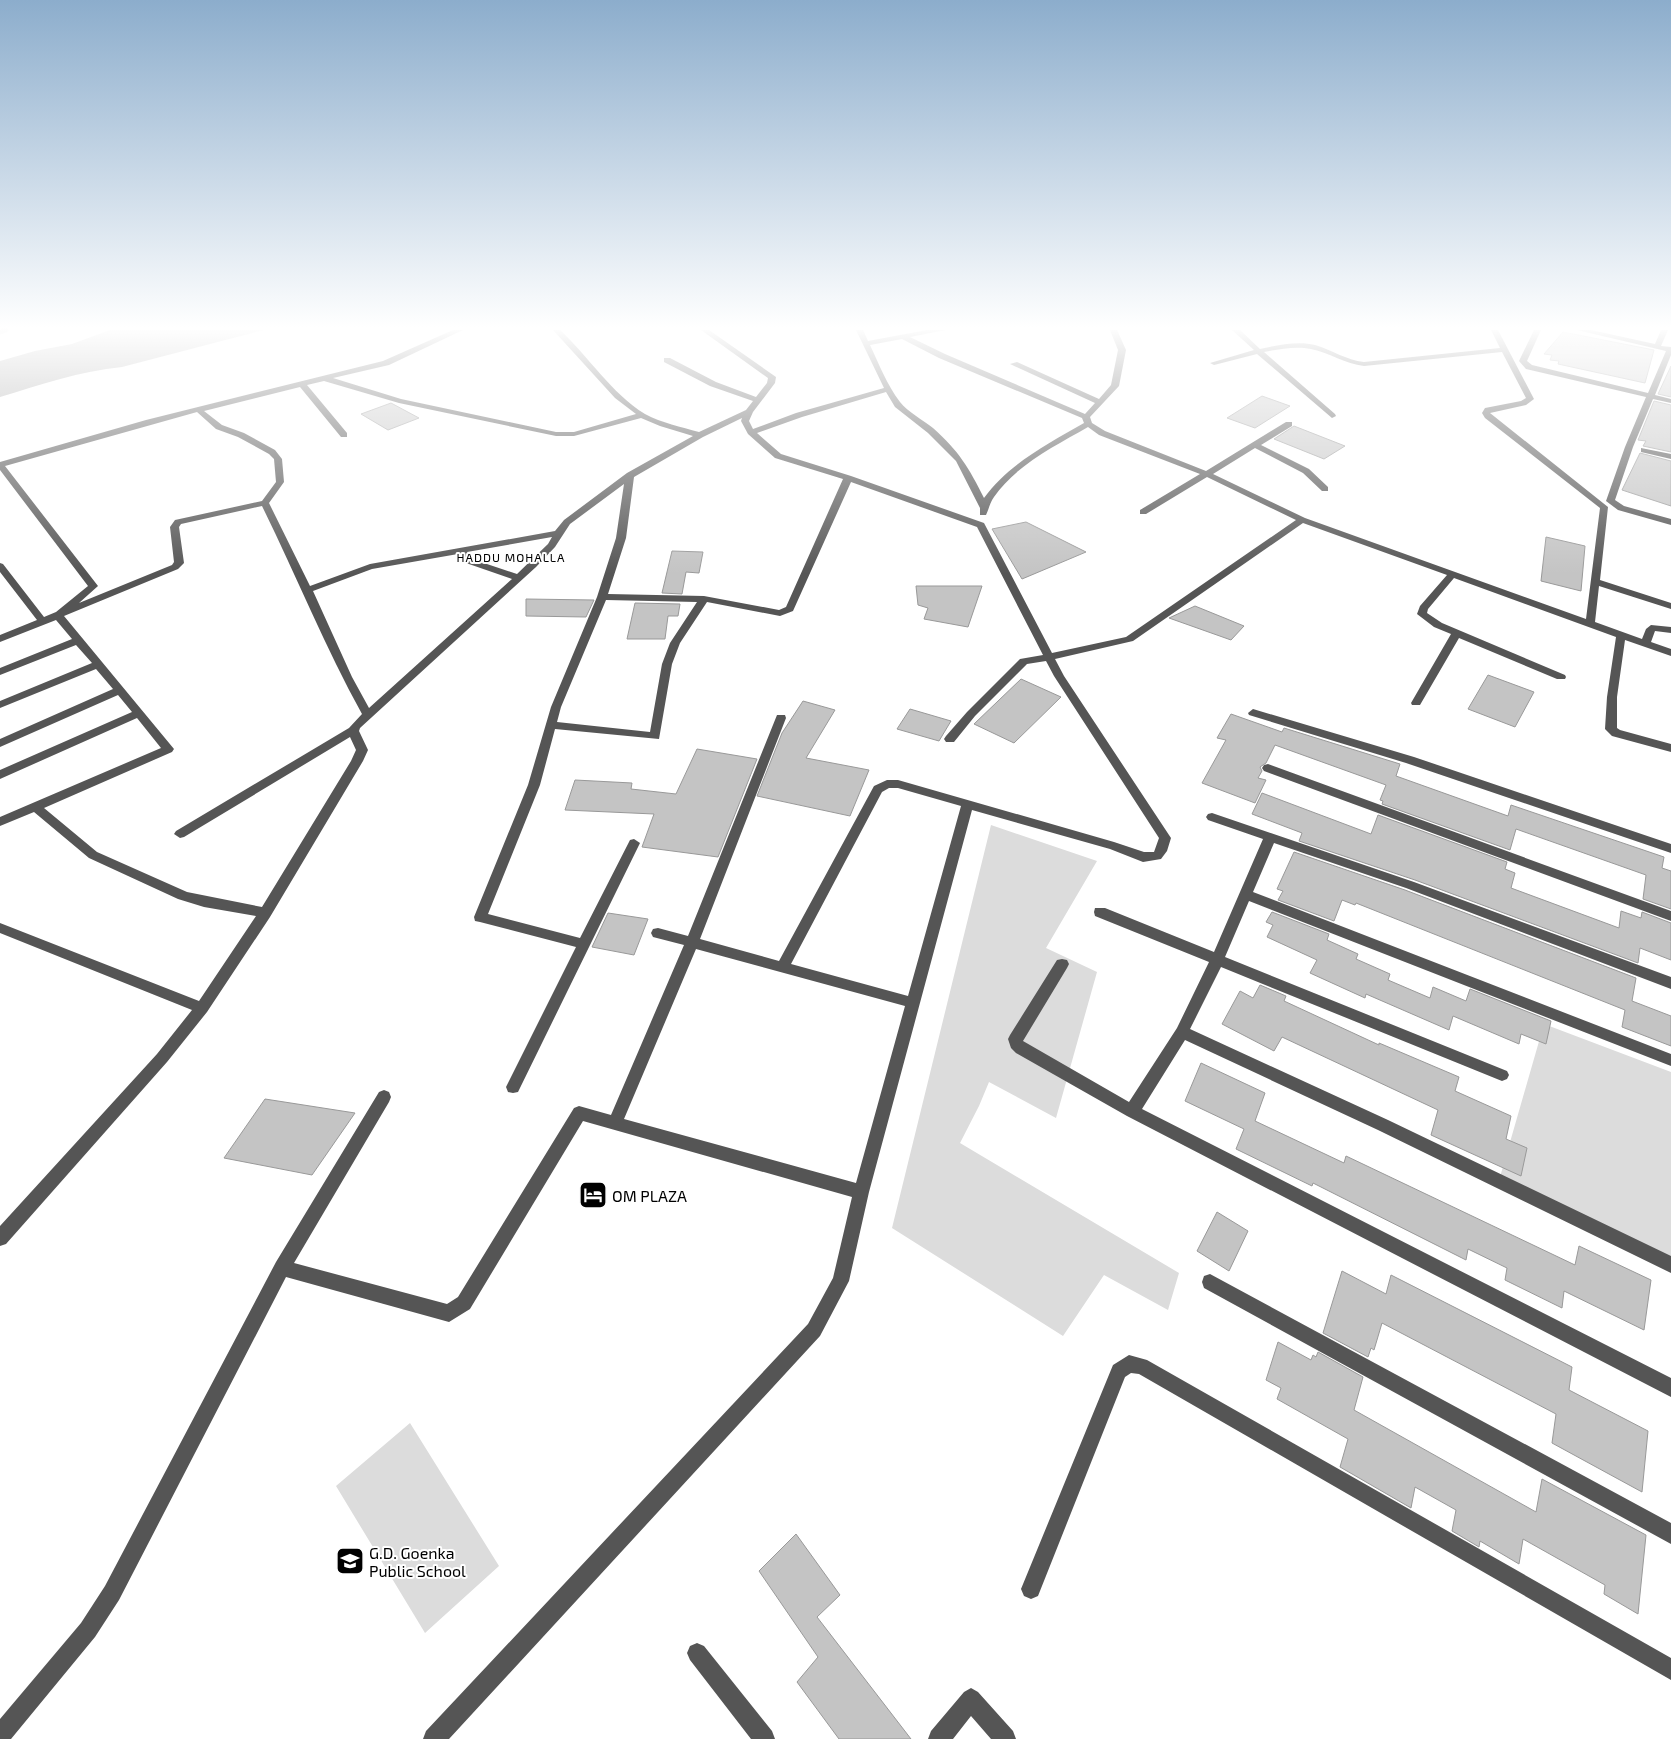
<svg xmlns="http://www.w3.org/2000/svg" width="1671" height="1739" viewBox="0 0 1671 1739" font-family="'Exo 2',sans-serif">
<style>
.green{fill:#dcdcdc}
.water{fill:#a3a3a3}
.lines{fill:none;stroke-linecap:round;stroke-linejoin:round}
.stream{stroke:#a3a3a3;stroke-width:4.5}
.building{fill:#c4c4c4;stroke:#999}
.minor{fill:#555;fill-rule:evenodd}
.labels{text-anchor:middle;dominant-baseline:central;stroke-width:4;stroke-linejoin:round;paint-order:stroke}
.far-neighbourhood-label{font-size:12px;letter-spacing:1px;fill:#000;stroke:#fff}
.near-poi-label{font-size:16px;fill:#000;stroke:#fff;text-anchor:start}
</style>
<rect width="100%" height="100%" fill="#fff"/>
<!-- green -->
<path class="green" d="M991,825L1097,861L1046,948L1097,972L1056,1118L989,1082L979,1106L960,1143L1179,1273L1168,1310L1104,1275L1063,1336L892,1228Z
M1544,1024L1671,1072V1258L1500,1177Z
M410,1423L499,1566L425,1633L336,1486Z"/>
<!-- water -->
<path class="water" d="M264,330L122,367C80,371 40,385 0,397V361L35,351L72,344L110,330Z"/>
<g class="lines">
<!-- stream -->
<path class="stream" d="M0,332L6,330"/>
</g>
<!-- building -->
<path class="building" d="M1563,332L1654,350L1645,383L1558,364L1559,361L1550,360L1552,355L1544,354Z
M1671,366V397L1658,394Z
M1262,396L1290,406L1255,428L1227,418Z
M1654,401L1671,405V452L1643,446L1646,441L1638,440Z
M391,403L419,418L388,430L361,414Z
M1294,426L1345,446L1324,459L1274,439Z
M1640,453L1671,461V506L1622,490Z
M1026,522L1086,552L1022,579L992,529Z
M1546,537L1585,546L1581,591L1541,581Z
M672,551L703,552L699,573L686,572L682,594L662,593Z
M916,586H982L968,627L924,619L928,608L918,605Z
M526,599L594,600L586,617L526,616Z
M635,603L680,604L678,616H668L665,639H627Z
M1195,606L1244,626L1231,640L1169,618Z
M1488,675L1534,692L1515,727L1468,709Z
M1021,679L1061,697L1014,743L974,724Z
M803,701L835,710L806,758L869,770L850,816L757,796L782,733Z
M910,709L951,721L939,741L897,729Z
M1231,714L1282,732L1284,728L1400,764L1396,776L1508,816L1511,805L1664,857L1662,868L1671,871V909L1643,899L1646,875L1516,829L1510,850L1382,804L1383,801L1380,800L1386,785L1275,745L1266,763L1260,767L1262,771L1258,778L1266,780L1255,803L1202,783L1226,740L1217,738Z
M697,749L757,759L718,857L642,847L654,814L565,810L575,780L632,783L631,789L676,794Z
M1262,793L1371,834L1378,815L1507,862L1505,869L1515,873L1511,888L1619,928L1621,911L1641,918L1642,912L1671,923V960L1640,948L1638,963L1415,880L1299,841L1302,833L1252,814Z
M1294,852L1405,890L1636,978L1632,1001L1671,1016V1046L1622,1027L1625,1010L1356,903L1355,905L1342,900L1334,921L1278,900L1283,891L1277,889Z
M1272,912L1329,934L1327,940L1358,954L1356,959L1390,974L1388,980L1430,998L1433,987L1466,1001L1470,989L1551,1021L1546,1044L1521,1034L1519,1044L1453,1016L1449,1030L1366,994L1365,998L1310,973L1317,960L1267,937L1273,925L1266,922Z
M608,913L648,919L634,955L592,947Z
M1260,985L1286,996L1284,1001L1379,1045V1043L1459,1077L1455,1091L1511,1116L1506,1139L1527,1148L1521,1176L1431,1135L1438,1110L1282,1037L1274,1051L1222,1024L1240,991L1253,998Z
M1201,1063L1265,1093L1255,1121L1344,1163L1346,1156L1575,1265L1579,1246L1651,1280L1644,1330L1564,1291L1562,1308L1505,1280L1507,1268L1468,1249L1466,1260L1313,1183L1312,1186L1236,1149L1244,1129L1185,1101Z
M265,1099L355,1113L312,1175L224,1158Z
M1217,1212L1248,1231L1229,1271L1197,1251Z
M1342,1271L1386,1294L1391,1275L1572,1367L1569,1390L1648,1431L1642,1492L1552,1443L1556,1414L1382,1323L1374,1350L1371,1348L1368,1357L1323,1333Z
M1278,1342L1311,1360L1313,1355L1316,1357L1318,1352L1363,1377L1354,1410L1536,1512L1542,1479L1646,1535L1638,1614L1604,1594L1605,1585L1523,1539L1519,1564L1480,1541L1479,1547L1452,1531L1456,1510L1415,1487L1411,1508L1340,1467L1348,1439L1277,1399L1281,1388L1266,1380Z
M796,1534L840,1595L817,1617L911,1739H839L797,1682L818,1657L759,1571Z"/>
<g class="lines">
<!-- minor -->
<path class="minor" d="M453,330H463L389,365L333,378L401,399L556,432H574L636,414L615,398L553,330H560C589,357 611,393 645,414C662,423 681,427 699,432L746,410L753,401L710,386L664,362V358H670L716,382L756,397L767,383L768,378L701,330H709L776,377L775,383L753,412L749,421L753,429L796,413L884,388L856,330H863L868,341L927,330H945L910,337L945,354L1085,414L1095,403L1010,364L1017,362L1099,399L1111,385L1118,350L1110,330H1117L1126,350L1119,386L1090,417L1092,423L1105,431L1206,471L1286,422H1292V426L1261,445L1309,469L1328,487V491H1322L1303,473L1255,448L1213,474L1305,518L1586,619L1600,508L1485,418L1482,413L1485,408L1521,401L1526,398L1502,352L1364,366C1345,364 1330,353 1311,349C1296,346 1279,349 1264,352L1335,414L1336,416L1332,418L1257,354L1214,365L1210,363L1254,350L1232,330H1240L1260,349C1278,345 1298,341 1315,345C1332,350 1346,360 1364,362L1500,348L1491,330H1498L1534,399L1526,405L1490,413L1608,507L1600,580L1671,603V609L1599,586L1595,622L1642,639L1646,629L1651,625L1671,627V633L1655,631L1651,642L1671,649V656L1625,640L1617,697V728L1620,730L1671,744V752L1612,736L1605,729L1607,697L1616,637L1454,578L1428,609L1427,613L1442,623L1565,675L1566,677L1565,679H1557L1459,638L1420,705H1412L1411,703L1451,634L1434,627L1417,614L1420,606L1447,575L1303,523L1133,641L1055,659L1064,676L1169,835L1171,838L1167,851L1161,859L1143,862L1110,849L972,810L869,1192L849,1281L820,1336L449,1739H423L426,1731L808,1324L833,1278L852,1197L583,1121L470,1309L449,1322L286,1277L119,1600L95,1637L11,1739H0V1719L81,1623L105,1586L276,1262L379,1092L384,1090L389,1092L391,1097L389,1102L294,1263L447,1304L458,1297L574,1108L579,1106L611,1115L684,945L653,937L651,933L653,929L658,928L688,936L777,715H785L786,718L700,939L779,961L874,786L887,780H898L1114,842L1144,852H1154L1159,838L1054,676L1046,661L1027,664L975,716L954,742H946L944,739L946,736L967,712L1020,659L1043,655L977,527L851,482L793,611L780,616L707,602L680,643L672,664L659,739L555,729L540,785L488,914L580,938L630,840L634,839L640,843L518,1092L513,1093L508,1092L506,1087L576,947L480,922L475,921L474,917L528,785L551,707L597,597L616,538L624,484L570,524L555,547L536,567L360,728L359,731L368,750L363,761L270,917L207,1012L167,1062L6,1244L0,1246V1226L157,1054L192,1010L0,933V923L199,1001L256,916L204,907L178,899L89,858L34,812L0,826V817L161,748L137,718L0,779V770L132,712L118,695L0,747V739L113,689L96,669L0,708V701L92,663L76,645L0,675V668L72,639L56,620L0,642V635L37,620L0,572V563L3,564L44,617L56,612L88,586L0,470V462L146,420L383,361ZM902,339L939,358L1082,418L1084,423C1047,444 1009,464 984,498C969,468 959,451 933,428C923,420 908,412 900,402C887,385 879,364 870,345ZM324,381L399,403L556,436H574L641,418L660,426L693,436L627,473L564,520L555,531L370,564L310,586L269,503L284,482L282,459L275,450L244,433L222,425L204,411L300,387L341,437H347V433L307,385ZM886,392L895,407L928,433L956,461L980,508V515H986C989,509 990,502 994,497C1016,465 1055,446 1088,427L1099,435L1200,474L1140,510V514H1146L1207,477L1296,520L1126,637L1052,653L984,523L851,476L781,454L757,433L802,417ZM197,412L216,429L238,437L269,454L274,459L276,482L262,501L175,520L170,527L174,562L172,565L79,603L98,586L5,466ZM742,418L741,421L748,434L775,458L843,479L786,607L779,610L704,596L608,594L626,538L634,477L703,437ZM262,506C296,575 325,647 362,714L349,728L176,831L174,834L180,838L184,837L350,737L356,750L351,761L262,907L187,892L97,852L44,808L172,752L174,749L64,616L178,569L184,563L179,527L181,524ZM552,537L548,544L517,574L472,559L467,552ZM458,554L466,563L512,579L369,708L352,677L313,591L372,569ZM606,600L697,602L670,643L662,664L650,732L557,722L561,707ZM889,788H898L961,806L908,996L791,964L882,792ZM696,949L905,1006L856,1183L624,1119Z
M1534,330H1541L1527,361L1532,365L1648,393L1666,351L1577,330H1591L1655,344L1661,330H1668L1661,346L1671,347V355L1655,395L1671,399V403L1653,399L1633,447L1615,500L1624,506L1671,519V525L1618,510L1606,501L1625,447L1646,397L1526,369L1519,361Z
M1641,448L1671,454V459L1641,452Z
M1253,709L1414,757L1671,844V853L1406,763L1249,715L1248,713Z
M1268,764L1671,911V921L1264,771L1262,768L1264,765Z
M1212,813L1414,882L1671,977V989L1406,888L1274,843L1253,892L1671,1054V1066L1249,901L1225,957L1507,1071L1509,1075L1507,1079L1502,1081L1497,1079L1221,967L1190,1029L1388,1120L1671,1256V1273L1378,1130L1185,1040L1142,1109L1671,1378V1397L1127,1116L1016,1053L1011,1048L1008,1039L1010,1035L1057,960L1062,959L1067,960L1069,964L1067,968L1023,1041L1129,1102L1177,1028L1209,962L1095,916L1094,912L1095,908H1105L1214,952L1263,839L1208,820L1206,817L1208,814Z
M1210,1274L1671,1523V1544L1204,1288L1202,1282L1204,1276Z
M1129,1355L1147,1360L1671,1658V1680L1139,1374L1131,1373L1125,1377L1038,1596L1031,1599L1024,1596L1021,1589L1113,1365Z
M697,1643L704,1646L772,1731L775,1739H751L690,1660L687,1653L690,1646Z
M971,1688L978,1692L1013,1731L1016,1739H991L971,1716L953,1739H928L931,1731L964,1692Z"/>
</g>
<!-- sky -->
<linearGradient id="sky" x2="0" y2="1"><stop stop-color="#8cadcc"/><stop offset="0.57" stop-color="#fff"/><stop offset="1" stop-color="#fff" stop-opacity="0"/></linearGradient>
<rect width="1671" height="574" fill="url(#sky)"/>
<!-- icons -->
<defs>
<symbol id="hotel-square" viewBox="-11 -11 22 22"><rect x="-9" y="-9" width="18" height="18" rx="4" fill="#000" stroke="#fff"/><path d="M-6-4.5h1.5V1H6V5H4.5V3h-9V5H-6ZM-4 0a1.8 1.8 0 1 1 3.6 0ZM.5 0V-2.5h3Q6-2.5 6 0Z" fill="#fff"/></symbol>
<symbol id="school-square" viewBox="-11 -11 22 22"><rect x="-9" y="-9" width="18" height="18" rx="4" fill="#000" stroke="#fff"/><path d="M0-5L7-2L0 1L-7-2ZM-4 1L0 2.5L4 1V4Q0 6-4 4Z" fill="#fff"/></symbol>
</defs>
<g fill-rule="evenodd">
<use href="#hotel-square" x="577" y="1179" width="32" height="32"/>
<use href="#school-square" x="334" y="1545" width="32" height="32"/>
</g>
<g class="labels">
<!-- far-neighbourhood labels -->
<g class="far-neighbourhood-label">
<text x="511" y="557">HADDU MOHALLA</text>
</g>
<!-- near-poi labels -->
<g class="near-poi-label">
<text x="612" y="1195">OM PLAZA</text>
<text x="369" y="1552">G.D. Goenka<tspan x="369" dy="18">Public School</tspan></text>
</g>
</g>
</svg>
